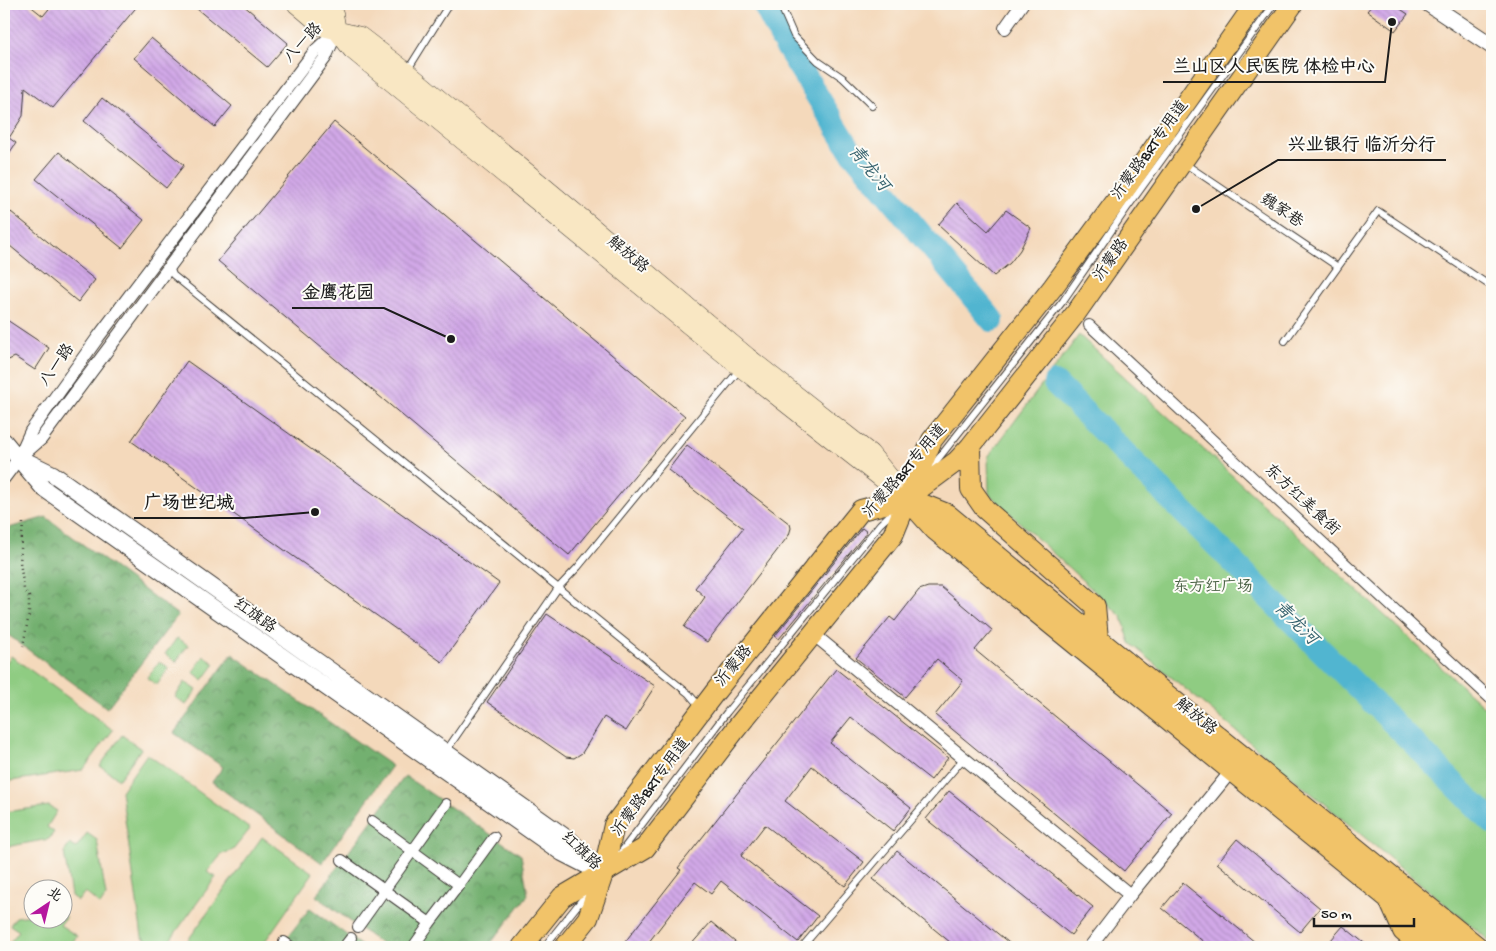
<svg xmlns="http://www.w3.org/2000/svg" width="1496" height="951" viewBox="0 0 1496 951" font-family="'Gochi Hand','LXGW WenKai TC',sans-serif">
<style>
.green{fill:#8fcc82;stroke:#56744f}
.forest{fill:url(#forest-crowns);stroke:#486646}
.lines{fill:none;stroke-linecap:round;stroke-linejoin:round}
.river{stroke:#51b5d0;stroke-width:24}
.building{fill:url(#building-back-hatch)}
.service-casing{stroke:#3c3834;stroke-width:8}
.pedestrian-casing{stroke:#3c3834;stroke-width:12}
.minor-casing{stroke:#3c3834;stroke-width:14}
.tertiary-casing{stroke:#3c3834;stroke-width:18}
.secondary-casing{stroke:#3c3834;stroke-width:19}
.primary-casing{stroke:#3c3834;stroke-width:22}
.path{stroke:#3c3834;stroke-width:2.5;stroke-dasharray:1 4;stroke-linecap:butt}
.service{stroke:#fff;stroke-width:6}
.pedestrian{stroke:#fff;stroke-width:10}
.minor{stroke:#fff;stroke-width:12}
.tertiary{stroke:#fff;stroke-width:16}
.secondary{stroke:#f9e7c3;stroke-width:18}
.primary{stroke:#f1c369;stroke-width:20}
.labels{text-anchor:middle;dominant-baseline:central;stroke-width:4;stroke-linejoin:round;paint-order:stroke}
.street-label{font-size:16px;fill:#1c1c1c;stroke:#fdfcf7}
.park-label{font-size:16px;fill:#4a6245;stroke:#fdfcf7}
.water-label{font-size:18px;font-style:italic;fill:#34616d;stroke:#fdfcf7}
.leader{fill:none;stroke:#1c1c1c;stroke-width:2}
.callout-dot{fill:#1c1c1c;stroke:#fdfcf7;stroke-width:2}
.callout-label{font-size:18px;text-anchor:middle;font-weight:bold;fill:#1c1c1c;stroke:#fdfcf7;stroke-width:4;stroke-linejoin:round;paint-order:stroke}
</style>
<defs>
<pattern id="forest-crowns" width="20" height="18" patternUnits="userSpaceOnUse" patternTransform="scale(1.25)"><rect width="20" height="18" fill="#73b070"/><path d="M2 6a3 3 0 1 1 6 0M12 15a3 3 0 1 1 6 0" fill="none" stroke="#5e8e5b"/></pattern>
<pattern id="building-back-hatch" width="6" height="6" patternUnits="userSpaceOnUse" patternTransform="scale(1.25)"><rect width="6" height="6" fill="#d1a8e7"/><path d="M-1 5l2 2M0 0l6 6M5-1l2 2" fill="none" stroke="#b390c6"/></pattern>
</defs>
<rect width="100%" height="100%" fill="#fdfcf7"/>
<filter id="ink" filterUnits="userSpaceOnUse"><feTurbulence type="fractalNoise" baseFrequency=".02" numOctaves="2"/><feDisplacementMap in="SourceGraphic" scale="10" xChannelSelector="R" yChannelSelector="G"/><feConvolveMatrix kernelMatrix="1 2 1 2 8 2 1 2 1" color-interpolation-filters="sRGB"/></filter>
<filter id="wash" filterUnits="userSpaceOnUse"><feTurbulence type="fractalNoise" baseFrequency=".0096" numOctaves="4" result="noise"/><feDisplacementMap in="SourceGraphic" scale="20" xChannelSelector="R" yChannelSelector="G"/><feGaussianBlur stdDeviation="1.12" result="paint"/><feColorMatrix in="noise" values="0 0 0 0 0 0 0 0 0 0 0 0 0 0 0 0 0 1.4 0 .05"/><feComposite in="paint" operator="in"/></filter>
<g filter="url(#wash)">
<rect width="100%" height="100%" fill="#f4d9bb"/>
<!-- green -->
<path class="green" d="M1079,335L1492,714V943L1130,643L1122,617L989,494L988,457Z
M177,638L188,645L176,662L165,654Z
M11,656L113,730L83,770L4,782V666Z
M204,656L215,664L203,680L193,672Z
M159,662L169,668L157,685L147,678Z
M185,682L197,690L186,705L175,697Z
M122,735L141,749L119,779L100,766Z
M147,754L250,829L233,850L222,854L207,872L216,877L165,947H157L142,937L121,791Z
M49,806L57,811L47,827L54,832L49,839L6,847L4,845V812Z
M87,833L97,840L106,896L100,905L85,892L78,901L71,896L64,852L70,844L76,848Z
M262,837L313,873L261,947H183Z
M32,915V918H62L63,915L66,917L60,925L77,936L69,947H6L19,931L10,925L16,917Z"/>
<!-- forest -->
<path class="forest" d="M46,517L178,615L107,708L4,632V534L9,528Z
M232,654L392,766L322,863L212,782L223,767L174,733Z
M405,776L521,855L528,895L488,947H385L316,896Z
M310,908L363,947H280Z"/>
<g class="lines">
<!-- river -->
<path class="river" d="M764,4L782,39L850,149L992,320
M1055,383L1492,822"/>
</g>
<g id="blocks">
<!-- building -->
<path class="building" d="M4,4H28L43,16L53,4H139L53,108L25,87L23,116L9,138L16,143L4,161Z
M191,4H242L288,43L267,67Z
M1373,4H1393L1408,14L1395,31L1367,11Z
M151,38L232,106L215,127L134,58Z
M102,98L184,165L166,188L84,121Z
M334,122L685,416L569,555L218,261Z
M59,152L144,220L122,248L36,179Z
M957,203L988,231L1006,210L1031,228L1020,250L1010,263L994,276L938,225Z
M11,212L95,280L78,302L4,241V221Z
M4,318L49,348L35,370L15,357L4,362Z
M187,361L499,583L442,662L131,441Z
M687,445L790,524L791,528L789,535L707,642L684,627L705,597L695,588L743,528L668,470Z
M862,528L867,532L779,639L775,636Z
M928,587H941L992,630L975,650L1172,813L1124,871L935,715L963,681L937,659L905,697L856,658L890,617L895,621L919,590Z
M547,614L655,686L626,731L604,717L582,753L574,758L566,757L487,702Z
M836,669L948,758L931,780L851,717L830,743L911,808L893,831L812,766L785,801L864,862L845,886L765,825L741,856L818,916L798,942L721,881L711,894L695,882L645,947H621L681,870L678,868Z
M949,791L1093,907L1071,935L926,819Z
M1237,839L1320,908L1300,932L1217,863Z
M897,851L1014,947H956L873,879Z
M1183,883L1261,947H1210L1162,908Z
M711,922L741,947H689Z
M1343,926L1369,947H1325Z"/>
</g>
</g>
<g filter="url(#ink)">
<use href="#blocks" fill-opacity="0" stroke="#3c3834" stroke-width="1"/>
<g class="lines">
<defs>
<path id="service" d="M780,4L794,36L818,61L843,78L872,106
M407,71L449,4
M1184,163L1338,267
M170,267L173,275L689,694L700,707
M1285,341L1378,211L1492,287
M927,473L1063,301L1127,208L1274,4
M446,751L558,588L578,567L740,369
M618,856L727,712L880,524L896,509
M544,947L589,891
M802,947L964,758"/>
<path id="pedestrian" d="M1089,325L1492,700
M372,821L459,885L494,837
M342,860L430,923L413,947
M430,923L459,885
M358,927L446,804
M284,942L291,947
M344,947L351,938"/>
<path id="minor" d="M1005,28L1022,4
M21,453L31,431L99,336L315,51L332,35
M4,478L19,458L41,439L325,58L337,31
M812,633L1130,895
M1090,947L1130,895L1232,770"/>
<path id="tertiary" d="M1429,4L1492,46
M4,441L43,488L562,853L603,874
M22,459L53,474L571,841L593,863"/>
<path id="secondary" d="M296,4L323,27L360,36L407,72L748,357L870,453L907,498
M322,4L334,14L337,31L352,50L741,368L882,479"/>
<path id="primary" d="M970,447L971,489L985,509L1095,606L1098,639
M907,498L947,514L1098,639L1478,947
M909,501L935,530L1448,947
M1390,902L1403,931L1422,947
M522,947L562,897L645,848L735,730L893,535L932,440L1053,287L1128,185L1255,4
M565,947L588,918L603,874L614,825L715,692L861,510L907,498L957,461L970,447L1076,313L1293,4"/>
</defs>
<!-- service casing -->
<use href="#service" class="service-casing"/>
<!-- pedestrian casing -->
<use href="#pedestrian" class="pedestrian-casing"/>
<!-- minor casing -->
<use href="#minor" class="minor-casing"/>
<!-- tertiary casing -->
<use href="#tertiary" class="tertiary-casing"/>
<!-- secondary casing -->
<use href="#secondary" class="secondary-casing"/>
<!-- primary casing -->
<use href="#primary" class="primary-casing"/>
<!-- path -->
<path class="path" d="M23,523L20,562L24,589L29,597V614L23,646"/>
<!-- service -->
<use href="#service" class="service"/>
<!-- pedestrian -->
<use href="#pedestrian" class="pedestrian"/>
<!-- minor -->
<use href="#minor" class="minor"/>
<!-- tertiary -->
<use href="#tertiary" class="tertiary"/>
<!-- secondary -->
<use href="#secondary" class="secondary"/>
<!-- primary -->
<use href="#primary" class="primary"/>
</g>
</g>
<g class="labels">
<!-- street labels -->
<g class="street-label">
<text transform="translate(304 44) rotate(-47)">八一路</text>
<text transform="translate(1151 151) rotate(-54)">沂蒙路BRT专用道</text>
<text transform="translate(1281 212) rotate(34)">魏家巷</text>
<text transform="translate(627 256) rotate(40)">解放路</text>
<text transform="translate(1112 261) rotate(-55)">沂蒙路</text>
<text transform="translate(58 366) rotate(-55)">八一路</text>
<text transform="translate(906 472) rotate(-49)">沂蒙路BRT专用道</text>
<text transform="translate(1301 501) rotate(43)">东方红美食街</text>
<text transform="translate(254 617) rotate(35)">红旗路</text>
<text transform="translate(735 667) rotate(-51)">沂蒙路</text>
<text transform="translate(1195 718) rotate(39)">解放路</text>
<text transform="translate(652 788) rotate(-53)">沂蒙路BRT专用道</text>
<text transform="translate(580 852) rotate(44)">红旗路</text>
</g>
<!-- park labels -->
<g class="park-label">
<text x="1213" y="588">东方红广场</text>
</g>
<!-- water labels -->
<g class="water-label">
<text transform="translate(868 169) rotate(51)">青龙河</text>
<text transform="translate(1295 624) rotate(45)">青龙河</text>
</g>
</g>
<!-- callouts -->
<path class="leader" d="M1392 22L1385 82H1163M1196 209L1278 160H1446M451 339L384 308H292M315 512L244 518H134"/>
<g class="callout-dot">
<circle cx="1392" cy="22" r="5"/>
<circle cx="1196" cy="209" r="5"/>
<circle cx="451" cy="339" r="5"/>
<circle cx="315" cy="512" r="5"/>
</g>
<g class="callout-label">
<text x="1274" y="72">兰山区人民医院 体检中心</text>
<text x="1362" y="150">兴业银行 临沂分行</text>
<text x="338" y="298">金鹰花园</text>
<text x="189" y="508">广场世纪城</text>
</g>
<!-- margin -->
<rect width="1496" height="951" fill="none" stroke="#fdfcf7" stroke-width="20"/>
<!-- north arrow -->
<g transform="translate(48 904) rotate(35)"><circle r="24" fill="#fdfcf7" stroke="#a3a29f"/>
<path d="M0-4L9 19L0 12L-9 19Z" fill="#b5179e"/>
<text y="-8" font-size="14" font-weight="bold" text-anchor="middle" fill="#1c1c1c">北</text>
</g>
<!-- scale -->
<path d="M1314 918v8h100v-8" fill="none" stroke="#1c1c1c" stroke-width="2.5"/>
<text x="1321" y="918" font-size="15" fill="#1c1c1c" stroke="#fdfcf7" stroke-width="4" paint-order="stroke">50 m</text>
</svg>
